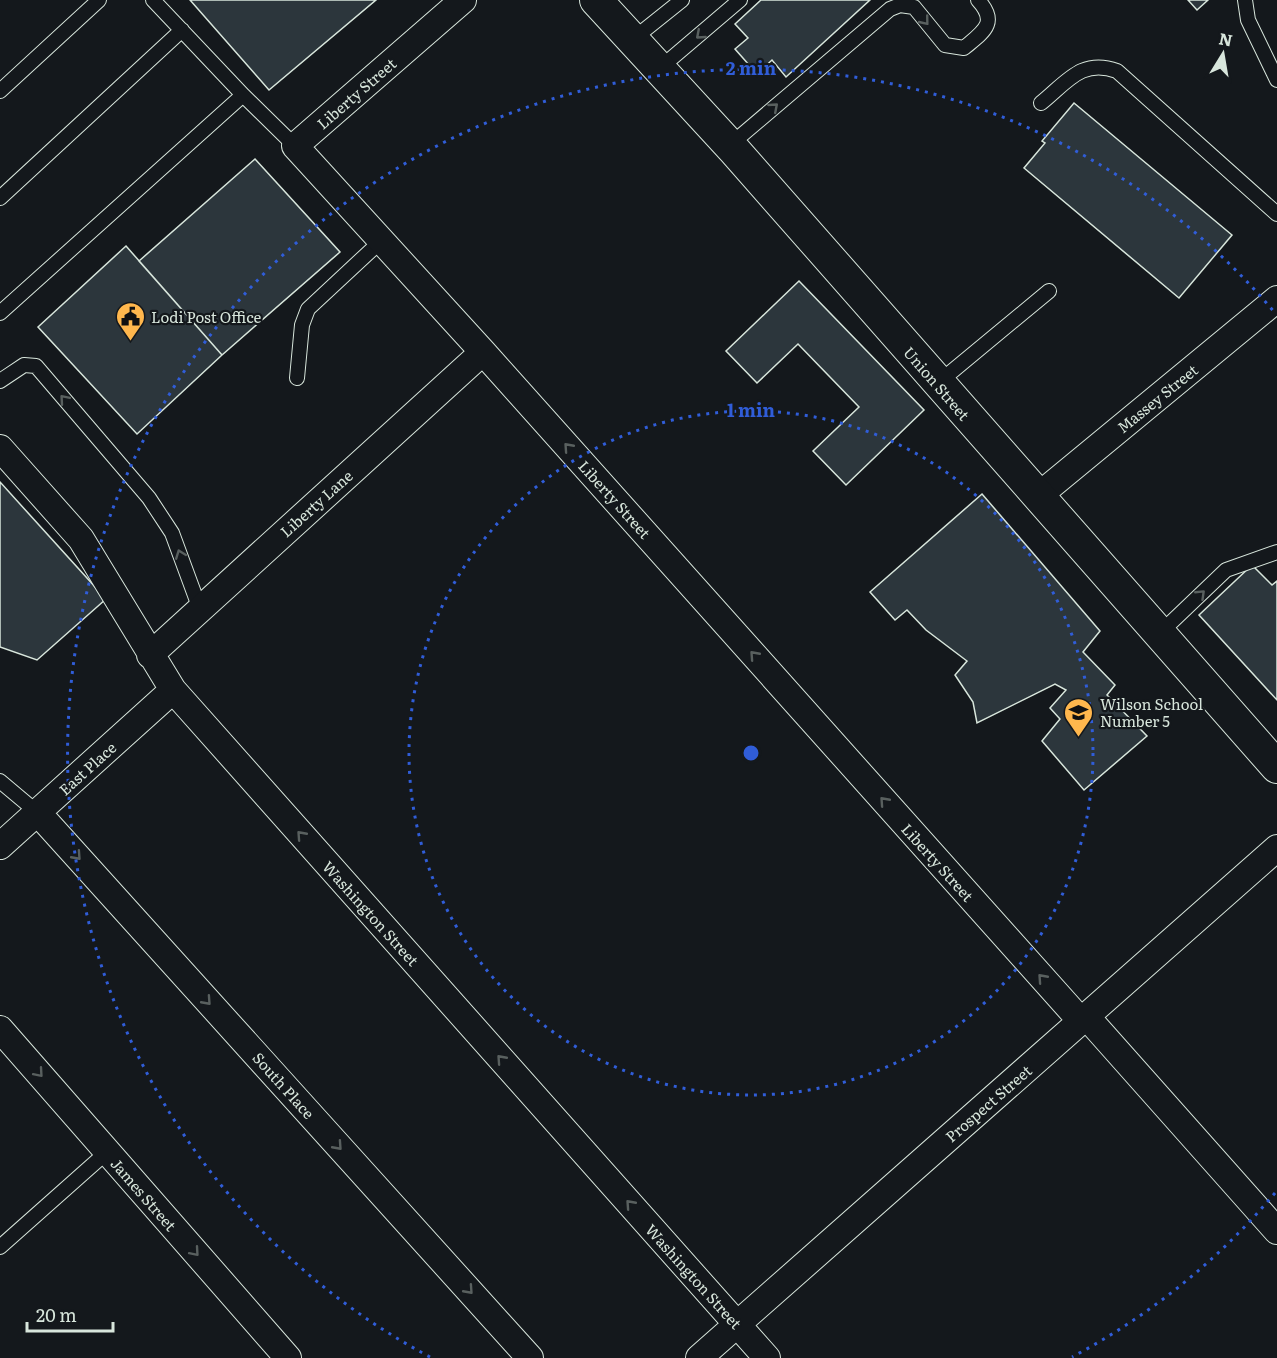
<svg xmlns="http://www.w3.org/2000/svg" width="1277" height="1358" viewBox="0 0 1277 1358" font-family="Literata,serif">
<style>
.building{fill:#2c363c;stroke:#d8e6dc;stroke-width:1.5}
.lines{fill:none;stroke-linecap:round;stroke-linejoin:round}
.service-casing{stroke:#d8e6dc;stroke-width:16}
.minor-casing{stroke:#d8e6dc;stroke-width:28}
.tertiary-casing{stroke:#d8e6dc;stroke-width:34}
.service{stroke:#14181c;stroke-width:14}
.minor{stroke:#14181c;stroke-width:26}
.tertiary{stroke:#14181c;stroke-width:32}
.oneway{stroke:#59605f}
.ring{fill:none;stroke:#305dd8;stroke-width:3;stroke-dasharray:3 6}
.labels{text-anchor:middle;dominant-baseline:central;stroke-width:4.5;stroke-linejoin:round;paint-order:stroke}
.street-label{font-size:15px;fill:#d8e6dc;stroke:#14181c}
.poi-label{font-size:15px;fill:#d8e6dc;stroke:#14181c;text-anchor:start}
.centre{fill:#305dd8;stroke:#14181c;stroke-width:3}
.ring-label{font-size:18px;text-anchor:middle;font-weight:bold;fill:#305dd8;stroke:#14181c;stroke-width:4.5;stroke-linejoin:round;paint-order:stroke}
</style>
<rect width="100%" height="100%" fill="#14181c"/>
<!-- building -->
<path class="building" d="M190,0H376L269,90Z
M761,0H870L786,77L772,60L757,74L735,49L748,38L735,24Z
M1188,0H1208L1197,10Z
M1074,103L1232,235L1179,298L1024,168L1045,143L1042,141Z
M255,159L340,252L222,355L139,261Z
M126,246L222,355L137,434L38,327Z
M799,281L924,410L846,485L813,451L859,407L798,344L757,383L726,351Z
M0,482L106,599L37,660L0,647Z
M982,494L1100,631L1083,652L1115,685L1107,695L1147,736L1084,790L1042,741L1060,719L1050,708L1066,690L1055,684L977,723L973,702L955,675L967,661L926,630L907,610L895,620L870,592Z
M1252,565L1272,585L1277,581V700L1199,615Z"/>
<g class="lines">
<defs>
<path id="service" d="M153,0L243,95
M1245,0L1248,20L1277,80
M632,40L682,0
M659,69L740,0
M0,91L99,0
M1041,103C1067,82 1082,58 1117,71L1277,214
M730,145L890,9L900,5L914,7L945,45L964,48C983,32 999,23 978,0
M0,198L182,30
M0,313L243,95L295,146
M297,378L302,325L308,309L381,241
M0,381L24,365L36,366L149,498L172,533L200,609
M938,383L1049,291
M1159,634L1226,570L1277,552
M0,781L38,813
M0,1247L107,1152"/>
<path id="minor" d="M463,0L295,146L483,352L1081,1021
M0,448L81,539L173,690L767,1358
M1037,497L1277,299
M150,655L483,352
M38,813L530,1358
M0,846L173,690
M1086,1016L1277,1231
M0,1029L288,1358
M699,1358L1277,848"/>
<path id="tertiary" d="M596,0L735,151L1277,767"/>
</defs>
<!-- service casing -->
<use href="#service" class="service-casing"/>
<!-- minor casing -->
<use href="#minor" class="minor-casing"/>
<!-- tertiary casing -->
<use href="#tertiary" class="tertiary-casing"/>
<!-- service -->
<use href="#service" class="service"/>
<!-- minor -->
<use href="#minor" class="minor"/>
<!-- tertiary -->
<use href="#tertiary" class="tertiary"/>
</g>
<!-- one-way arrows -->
<defs><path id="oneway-chevron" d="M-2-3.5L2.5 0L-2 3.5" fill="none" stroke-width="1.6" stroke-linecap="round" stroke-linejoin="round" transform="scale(1.5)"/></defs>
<g class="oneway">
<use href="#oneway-chevron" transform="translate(925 21) rotate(51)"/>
<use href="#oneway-chevron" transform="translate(700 35) rotate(139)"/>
<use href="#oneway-chevron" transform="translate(774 107) rotate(-41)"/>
<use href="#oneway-chevron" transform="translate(64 399) rotate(-131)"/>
<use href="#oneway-chevron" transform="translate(568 447) rotate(-132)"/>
<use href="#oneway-chevron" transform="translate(180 554) rotate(-111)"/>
<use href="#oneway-chevron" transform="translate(1201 594) rotate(-44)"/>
<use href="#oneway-chevron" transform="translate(754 655) rotate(-132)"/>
<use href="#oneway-chevron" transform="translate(884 801) rotate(-132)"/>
<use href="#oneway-chevron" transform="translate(301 835) rotate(-132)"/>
<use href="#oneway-chevron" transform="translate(77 856) rotate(48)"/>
<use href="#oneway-chevron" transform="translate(1042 978) rotate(-132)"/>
<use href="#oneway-chevron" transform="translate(207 1001) rotate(48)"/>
<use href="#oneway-chevron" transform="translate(501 1059) rotate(-132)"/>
<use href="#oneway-chevron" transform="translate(39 1073) rotate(49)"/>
<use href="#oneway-chevron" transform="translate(338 1146) rotate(48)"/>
<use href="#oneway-chevron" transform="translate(630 1204) rotate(-132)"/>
<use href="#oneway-chevron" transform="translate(195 1252) rotate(49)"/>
<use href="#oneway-chevron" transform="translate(469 1290) rotate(48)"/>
</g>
<!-- distance rings -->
<g class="ring">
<circle cx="751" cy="753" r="342"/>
<path d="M1275 1193A684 684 0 0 1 1072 1357M430 1357A684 684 0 1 1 1275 313"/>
</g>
<!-- icons -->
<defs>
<symbol id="civic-pin" viewBox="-11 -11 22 30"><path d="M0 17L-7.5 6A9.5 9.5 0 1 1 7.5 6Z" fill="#ffb74d" stroke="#14181c"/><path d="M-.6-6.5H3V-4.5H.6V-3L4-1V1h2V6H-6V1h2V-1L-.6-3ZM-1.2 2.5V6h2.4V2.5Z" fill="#111"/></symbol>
<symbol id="school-pin" viewBox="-11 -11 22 30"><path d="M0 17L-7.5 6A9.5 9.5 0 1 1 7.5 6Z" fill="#ffb74d" stroke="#14181c"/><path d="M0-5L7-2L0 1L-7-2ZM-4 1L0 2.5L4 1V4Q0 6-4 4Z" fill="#111"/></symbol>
</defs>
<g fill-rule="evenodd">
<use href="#civic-pin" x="114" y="300" width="33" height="45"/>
<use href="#school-pin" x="1062" y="696" width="33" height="45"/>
</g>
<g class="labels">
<!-- street labels -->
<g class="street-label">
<text transform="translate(356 93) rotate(-41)">Liberty Street</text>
<text transform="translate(937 383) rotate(49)">Union Street</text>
<text transform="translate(1157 398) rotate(-39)">Massey Street</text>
<text transform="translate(615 499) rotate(48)">Liberty Street</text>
<text transform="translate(316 503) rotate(-42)">Liberty Lane</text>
<text transform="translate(87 768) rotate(-42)">East Place</text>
<text transform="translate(938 862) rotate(48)">Liberty Street</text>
<text transform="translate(371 913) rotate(48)">Washington Street</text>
<text transform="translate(284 1085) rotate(48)">South Place</text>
<text transform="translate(988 1103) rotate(-41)">Prospect Street</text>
<text transform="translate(144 1194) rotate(49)">James Street</text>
<text transform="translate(694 1276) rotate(48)">Washington Street</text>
</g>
<!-- poi labels -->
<g class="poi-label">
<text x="151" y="316">Lodi Post Office</text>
<text x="1100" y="703">Wilson School<tspan x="1100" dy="17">Number 5</tspan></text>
</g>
</g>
<circle cx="751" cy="753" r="9" class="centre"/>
<g class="ring-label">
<text x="751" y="75">2 min</text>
<text x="751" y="417">1 min</text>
</g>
<!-- north arrow -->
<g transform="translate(1223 54) rotate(11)" stroke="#14181c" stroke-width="4.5" paint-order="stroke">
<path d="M0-4.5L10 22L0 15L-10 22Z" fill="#d8e6dc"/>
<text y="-9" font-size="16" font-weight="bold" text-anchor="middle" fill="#d8e6dc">N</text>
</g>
<!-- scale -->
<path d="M27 1322v9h86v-9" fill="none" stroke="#d8e6dc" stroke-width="3"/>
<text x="36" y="1322" font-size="18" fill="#d8e6dc" stroke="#14181c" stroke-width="4.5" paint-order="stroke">20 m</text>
</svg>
